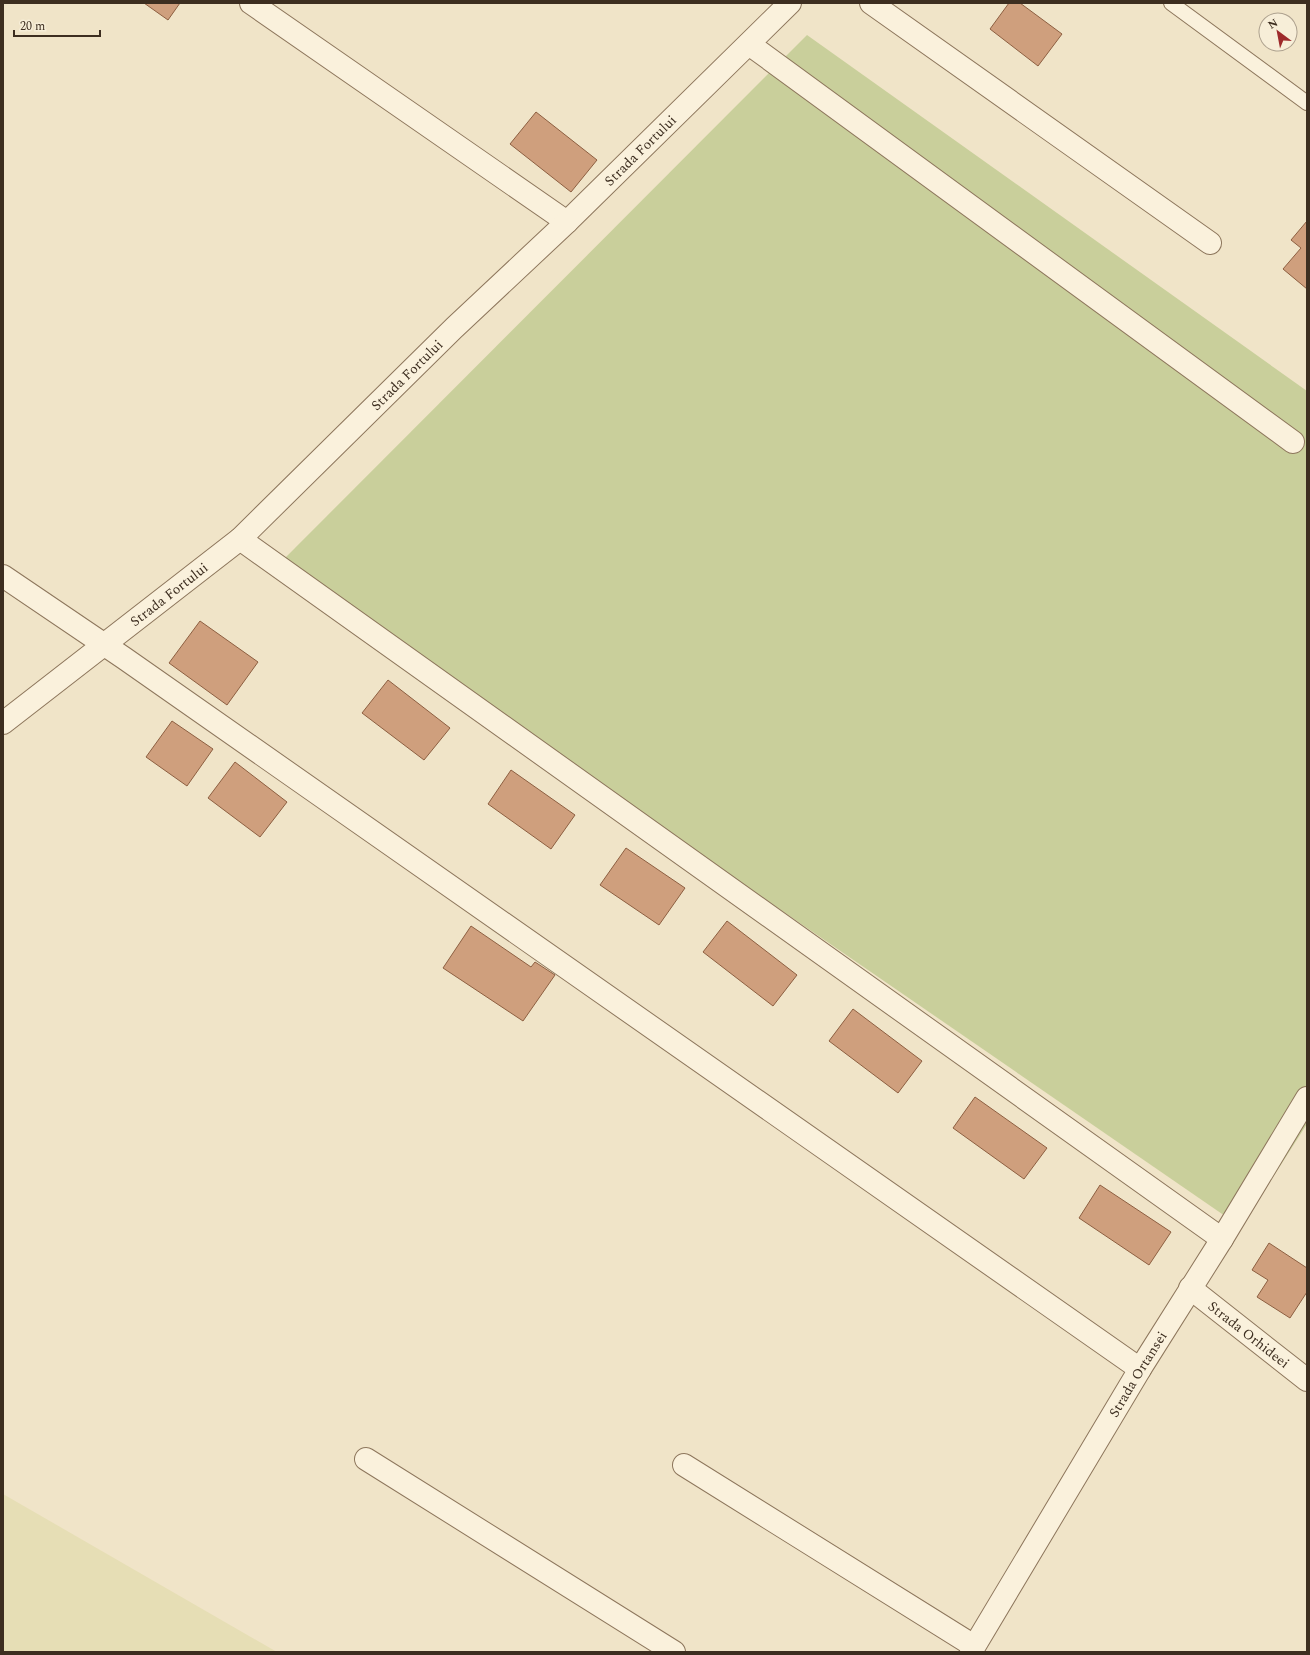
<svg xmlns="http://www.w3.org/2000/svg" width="1310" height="1655" viewBox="0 0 1310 1655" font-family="Spectral,serif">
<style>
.farmland{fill:#e6deb5}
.green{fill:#c9cf9b}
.building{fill:#cf9f7d;stroke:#8d5f41}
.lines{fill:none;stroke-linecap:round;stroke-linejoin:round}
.service-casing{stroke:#8d765c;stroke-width:16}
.minor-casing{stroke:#8d765c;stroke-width:24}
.service{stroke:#faf1dc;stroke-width:14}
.minor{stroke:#faf1dc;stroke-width:22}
.labels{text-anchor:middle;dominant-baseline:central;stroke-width:3;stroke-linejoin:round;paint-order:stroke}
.street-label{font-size:14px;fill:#3d2e20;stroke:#f7eed8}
</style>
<rect width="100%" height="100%" fill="#f0e4c8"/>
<!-- farmland -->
<path class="farmland" d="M3,1494L277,1652H3Z"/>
<!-- green -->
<path class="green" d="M807,35L1307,391V1124L1241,1227L279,564Z"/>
<!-- building -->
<path class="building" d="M144,3H180L168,20Z
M1009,3H1020L1062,34L1038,66L990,29Z
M536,112L597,160L571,192L510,144Z
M1307,221V289L1283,269L1301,248L1291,240Z
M200,621L258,662L227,705L169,663Z
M388,680L450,728L424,760L362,713Z
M172,721L213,749L187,786L146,757Z
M235,762L287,802L260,837L208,798Z
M511,770L575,815L551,849L488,804Z
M626,848L685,888L659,925L600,885Z
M727,921L797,975L773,1006L703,952Z
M471,926L531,967L535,962L555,975L523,1021L443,968Z
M853,1009L922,1061L898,1093L829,1041Z
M975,1097L1047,1148L1024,1179L953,1128Z
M1100,1185L1171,1232L1149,1265L1079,1218Z
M1269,1243L1307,1268V1292L1290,1318L1257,1297L1268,1280L1252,1270Z"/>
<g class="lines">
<defs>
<path id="service" d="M1171,3L1307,103"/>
<g id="minor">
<path d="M251,3L567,222"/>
<path d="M871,3L1210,243"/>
<path d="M749,44L1293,442"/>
<path d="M240,539L1222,1239"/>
<path d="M3,576L124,658L1140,1369"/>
<path id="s1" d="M3,723L240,539L454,328L567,222L790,3"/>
<path id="s2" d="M1190,1288L1307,1380"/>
<path d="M366,1459L674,1652"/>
<path d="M684,1465L974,1646"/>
<path id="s3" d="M971,1652L1140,1369L1222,1239L1307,1098"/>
</g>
</defs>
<!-- service casing -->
<use href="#service" class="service-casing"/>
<!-- minor casing -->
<use href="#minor" class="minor-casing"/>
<!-- service -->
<use href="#service" class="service"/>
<!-- minor -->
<use href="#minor" class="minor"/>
</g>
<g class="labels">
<!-- street labels -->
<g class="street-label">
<text stroke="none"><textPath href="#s1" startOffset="858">Strada Fortului</textPath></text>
<text stroke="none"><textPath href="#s1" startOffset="534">Strada Fortului</textPath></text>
<text stroke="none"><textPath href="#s1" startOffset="210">Strada Fortului</textPath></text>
<text stroke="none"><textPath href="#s2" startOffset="75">Strada Orhideei</textPath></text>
<text stroke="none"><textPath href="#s3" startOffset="324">Strada Ortansei</textPath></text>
</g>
</g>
<!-- border -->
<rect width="1310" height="1655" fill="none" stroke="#3d2e20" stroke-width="8"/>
<!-- north arrow -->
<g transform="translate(1278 32) rotate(328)"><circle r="19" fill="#f7eed8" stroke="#ada18e"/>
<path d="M0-3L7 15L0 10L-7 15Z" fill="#9e2a2b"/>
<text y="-6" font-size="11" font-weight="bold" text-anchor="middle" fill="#3d2e20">N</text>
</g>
<!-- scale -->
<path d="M14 30v6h86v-6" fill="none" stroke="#3d2e20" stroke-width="2"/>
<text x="20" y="30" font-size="12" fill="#3d2e20" stroke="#f7eed8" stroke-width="3" paint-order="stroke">20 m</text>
</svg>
